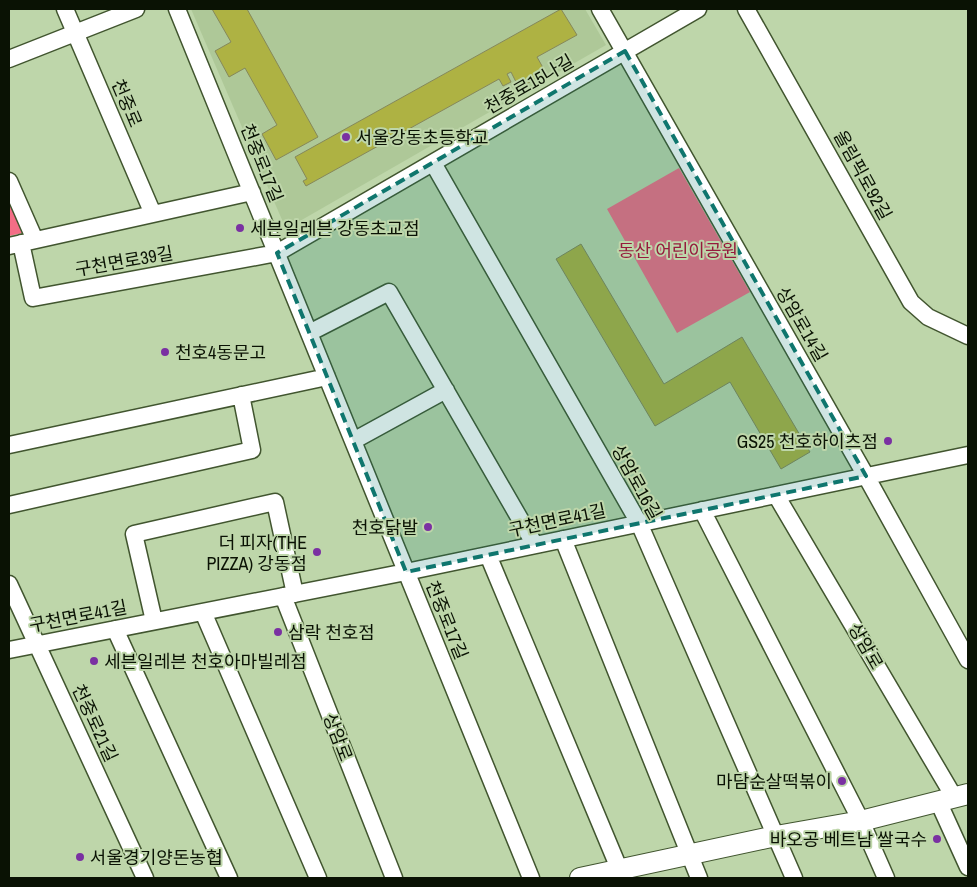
<svg xmlns="http://www.w3.org/2000/svg" width="977" height="887" viewBox="0 0 977 887" font-family="'Archivo Narrow','Noto Sans KR',sans-serif">
<style>
.built{fill:#aec898}
.green{fill:#f36e86}
.building{fill:#aeb243;stroke:#85885b}
.lines{fill:none;stroke-linecap:round;stroke-linejoin:round}
.minor-casing{stroke:#41552f;stroke-width:19}
.tertiary-casing{stroke:#41552f;stroke-width:22}
.minor{stroke:#fff;stroke-width:16}
.tertiary{stroke:#fff;stroke-width:20}
.marked{fill:#0f766e;fill-opacity:0.2;stroke:#0f766e;stroke-width:4;stroke-dasharray:10 6;stroke-linejoin:round}
.poi-dot{fill:#7a30a2;stroke:#bed6aa;stroke-width:2}
.labels{text-anchor:middle;dominant-baseline:central;stroke-width:4;stroke-linejoin:round;paint-order:stroke}
.street-label{font-size:18px;fill:#0a1204;stroke:#bed6aa}
.poi-label{font-size:18px;fill:#0a1204;stroke:#bed6aa;text-anchor:start}
.park-label{font-size:18px;fill:#951b3d;stroke:#bed6aa}
</style>
<rect width="100%" height="100%" fill="#bed6aa"/>
<!-- built -->
<path class="built" d="M191,9H585L606,45L286,229Z"/>
<!-- green -->
<path class="green" d="M679,168L750,292L677,333L607,209Z
M9,201L22,233L9,236Z"/>
<!-- building -->
<path class="building" d="M212,9H247L318,137L276,160L262,134L277,125L245,68L229,77L215,51L231,42Z
M561,9L577,35L537,57L546,73L519,88L511,72L507,74L511,82L503,86L499,79L306,186L303,181L307,179L295,157Z
M581,244L664,384L742,337L810,452L781,469L730,382L655,426L556,259Z"/>
<g class="lines">
<defs>
<path id="minor" d="M65,9L153,214
M177,9L531,878
M600,9L866,476L968,660
M746,9L911,302L928,317L968,336
M9,59L136,9
M433,163L639,523L794,878
M9,181L35,240
M21,243L33,298L277,253L698,9
M9,246L252,192
M309,333L389,292L535,545
M353,441L446,390
M9,445L327,377
M776,495L954,797
M9,505L252,450L241,395
M702,510L861,821L886,878
M563,539L699,878
M488,555L623,878
M9,584L145,878
M283,596L394,878
M203,612L318,878
M154,621L134,534L275,502L295,594
M115,629L229,878
M9,650L406,572L968,455
M938,801L968,867"/>
<path id="tertiary" d="M580,878L776,836L861,821L968,794"/>
</defs>
<!-- minor casing -->
<use href="#minor" class="minor-casing"/>
<!-- tertiary casing -->
<use href="#tertiary" class="tertiary-casing"/>
<!-- minor -->
<use href="#minor" class="minor"/>
<!-- tertiary -->
<use href="#tertiary" class="tertiary"/>
</g>
<!-- marked area -->
<path class="marked" d="M625,51L866,476L406,572L277,253Z"/>
<!-- markers -->
<g class="poi-dot">
<circle cx="346" cy="137" r="5"/>
<circle cx="240" cy="228" r="5"/>
<circle cx="165" cy="352" r="5"/>
<circle cx="888" cy="441" r="5"/>
<circle cx="428" cy="527" r="5"/>
<circle cx="317" cy="552" r="5"/>
<circle cx="278" cy="632" r="5"/>
<circle cx="94" cy="661" r="5"/>
<circle cx="842" cy="781" r="5"/>
<circle cx="937" cy="839" r="5"/>
<circle cx="80" cy="857" r="5"/>
</g>
<g class="labels">
<!-- street labels -->
<g class="street-label">
<text transform="translate(529 84) rotate(-30)">천중로15나길</text>
<text transform="translate(127 103) rotate(67)">천중로</text>
<text transform="translate(262 163) rotate(68)">천중로17길</text>
<text transform="translate(863 175) rotate(61)">올림픽로92길</text>
<text transform="translate(124 261) rotate(-10)">구천면로39길</text>
<text transform="translate(802 324) rotate(60)">상암로14길</text>
<text transform="translate(637 482) rotate(61)">상암로16길</text>
<text transform="translate(557 520) rotate(-12)">구천면로41길</text>
<text transform="translate(78 616) rotate(-11)">구천면로41길</text>
<text transform="translate(447 620) rotate(68)">천중로17길</text>
<text transform="translate(866 646) rotate(60)">상암로</text>
<text transform="translate(95 723) rotate(65)">천중로21길</text>
<text transform="translate(338 737) rotate(69)">상암로</text>
</g>
<!-- poi labels -->
<g class="poi-label">
<text x="356" y="137">서울강동초등학교</text>
<text x="250" y="228">세븐일레븐 강동초교점</text>
<text x="175" y="352">천호4동문고</text>
<text x="878" y="441" text-anchor="end">GS25 천호하이츠점</text>
<text x="418" y="527" text-anchor="end">천호닭발</text>
<text x="307" y="542" text-anchor="end">더 피자(THE<tspan x="307" dy="21">PIZZA) 강동점</tspan></text>
<text x="288" y="632">삼락 천호점</text>
<text x="104" y="661">세븐일레븐 천호아마빌레점</text>
<text x="832" y="781" text-anchor="end">마담순살떡볶이</text>
<text x="927" y="839" text-anchor="end">바오공 베트남 쌀국수</text>
<text x="90" y="857">서울경기양돈농협</text>
</g>
<!-- park labels -->
<g class="park-label">
<text x="678" y="250">동산 어린이공원</text>
</g>
</g>
<!-- border -->
<rect width="977" height="887" fill="none" stroke="#0a1204" stroke-width="20"/>
</svg>
